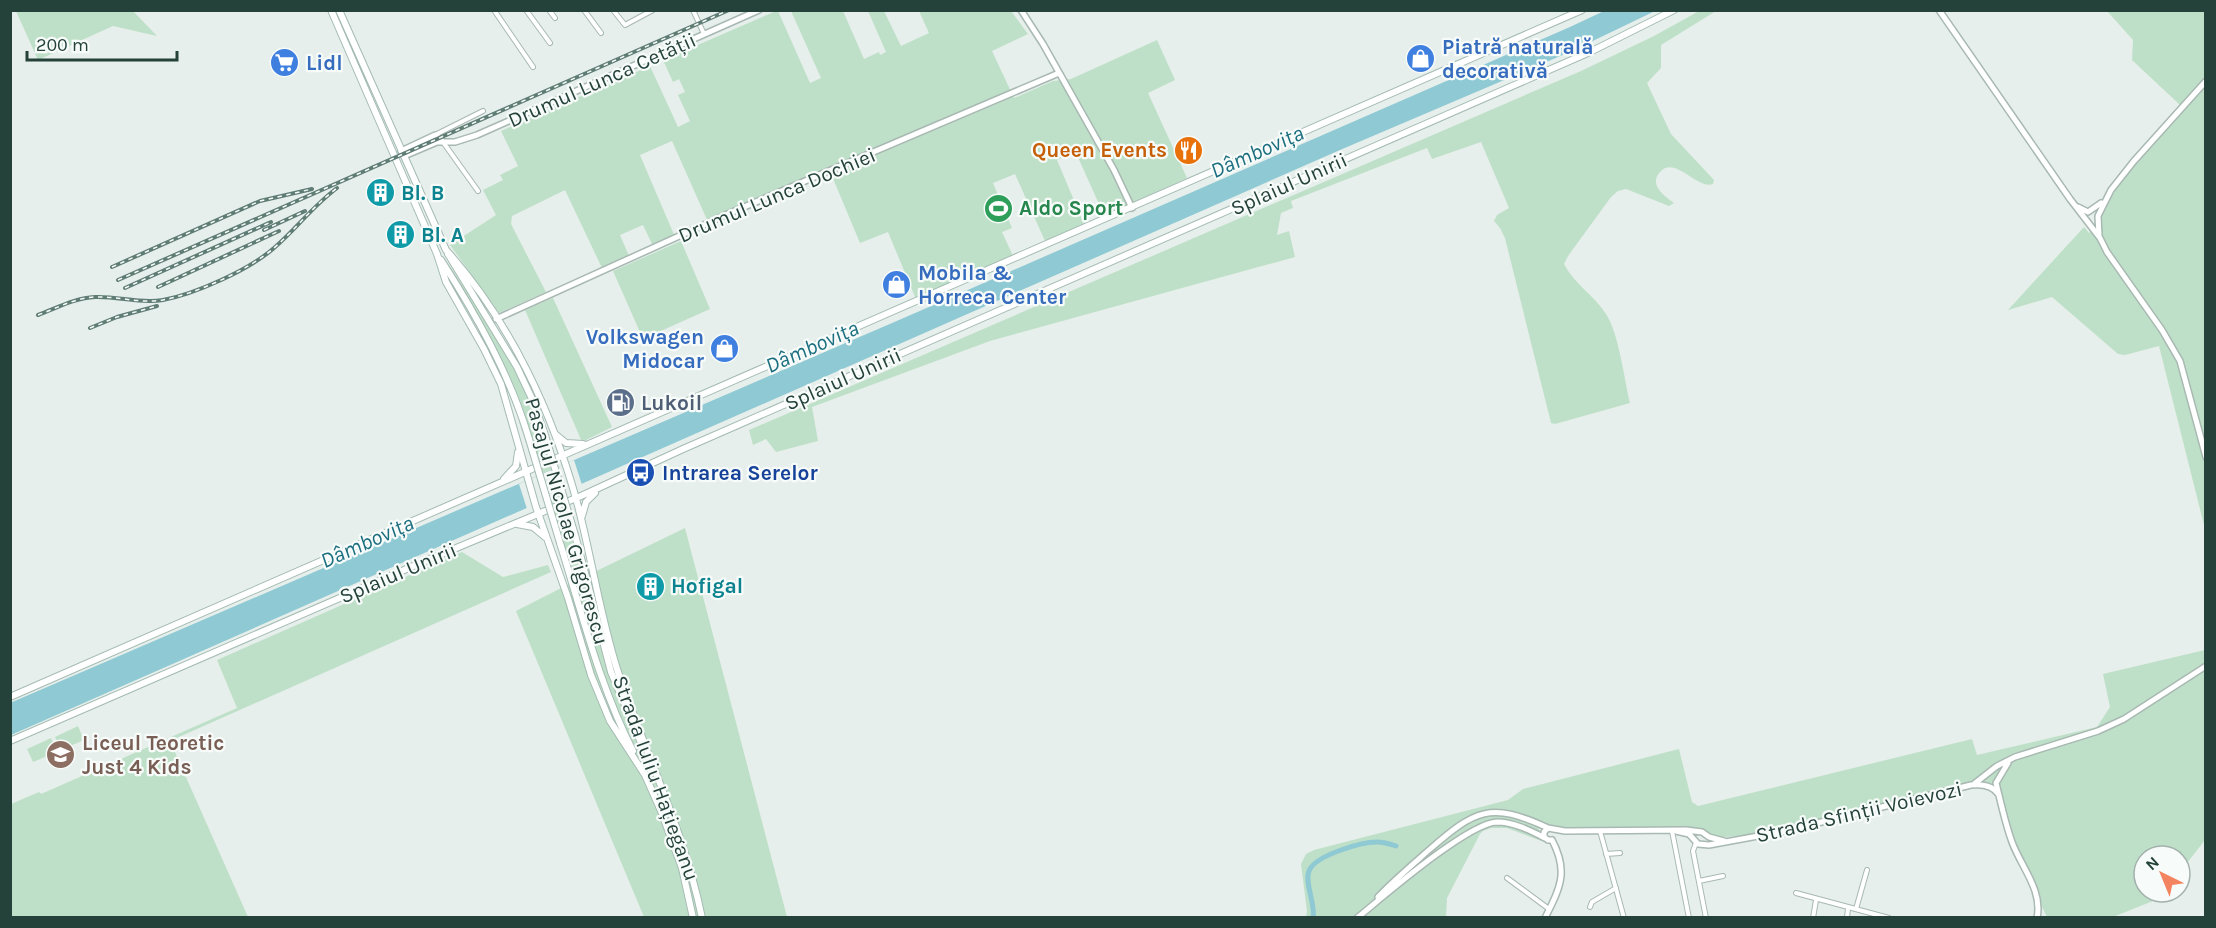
<svg xmlns="http://www.w3.org/2000/svg" width="2216" height="928" viewBox="0 0 2216 928" font-family="Karla,sans-serif">
<style>
.green{fill:#bfe0c8}
.water{fill:#8ec9d4}
.pier{fill:#e6efeb}
.lines{fill:none;stroke-linecap:round;stroke-linejoin:round}
.canal{stroke:#8ec9d4;stroke-width:5}
.minor-casing{stroke:#a8b8b2;stroke-width:6}
.tertiary-casing{stroke:#a8b8b2;stroke-width:8}
.secondary-casing{stroke:#a4bbb3;stroke-width:8}
.minor{stroke:#fff;stroke-width:4}
.tertiary{stroke:#fff;stroke-width:5}
.secondary{stroke:#fff;stroke-width:6}
.rail-casing{stroke:#5f7d75;stroke-width:4}
.rail{stroke:#f7fbf9;stroke-width:1.5;stroke-dasharray:4.5;stroke-linecap:butt}
.secondary-bridge-casing{stroke:#a4bbb3;stroke-width:8;stroke-linecap:butt}
.secondary-bridge{stroke:#fff;stroke-width:6}
.labels{text-anchor:middle;dominant-baseline:central;stroke-width:4.5;stroke-linejoin:round;paint-order:stroke}
.shop-label{font-size:21px;font-weight:bold;fill:#366cbe;stroke:#f7fbf9;text-anchor:start}
.street-label{font-size:21px;fill:#24423a;stroke:#f7fbf9}
.food-label{font-size:21px;font-weight:bold;fill:#c56008;stroke:#f7fbf9;text-anchor:end}
.culture-label{font-size:21px;font-weight:bold;fill:#0d838f;stroke:#f7fbf9;text-anchor:start}
.leisure-label{font-size:21px;font-weight:bold;fill:#27864d;stroke:#f7fbf9;text-anchor:start}
.service-label{font-size:21px;font-weight:bold;fill:#4e5e75;stroke:#f7fbf9;text-anchor:start}
.transit-label{font-size:21px;font-weight:bold;fill:#164399;stroke:#f7fbf9;text-anchor:start}
.education-label{font-size:21px;font-weight:bold;fill:#785e54;stroke:#f7fbf9;text-anchor:start}
.water-label{font-size:22px;font-style:italic;fill:#1c6f80;stroke:#f7fbf9}
</style>
<rect width="100%" height="100%" fill="#e6efeb"/>
<!-- green -->
<path class="green" d="M1701,10L1716,11L1661,45V68L1647,83L1671,134L1714,180L1713,184C1697,190 1675,155 1660,172C1648,185 1665,196 1674,203L1669,206L1626,189L1618,191L1611,197L1568,256L1564,264C1574,284 1594,295 1606,314C1619,334 1624,378 1630,403L1555,424L1551,423L1505,238L1500,228L1494,221L1497,215L1509,208L1481,142L1432,159L1427,148L1291,201L1293,208L1281,213L1277,235L1289,231L1295,257L990,341L812,407L818,441L776,452L766,439L753,445L749,430L1581,71L1654,36Z
M16,11H133L157,36L113,26L38,60Z
M776,11H778L810,83L821,78L791,11H843L864,59L879,52L880,55L886,52L868,11H884L901,46L929,33L919,11H1011L1028,34L992,51L1014,98L1053,81L1071,79L1157,40L1175,80L1148,93L1187,178L1104,215L1076,153L1057,160L1084,224L1045,241L1015,174L993,183L1012,228L1002,232L1013,256L916,299L888,232L860,243L829,169L708,222L672,141L640,155L675,237L653,246L643,225L620,235L629,256L602,268L565,190L512,216L511,224L546,292L499,313L450,245L496,215L483,190L503,180L500,175L518,166L501,131L650,66L678,127L690,121L678,95L685,92L679,79L673,82L663,60Z
M2107,11H2205V77L2180,105L2132,60L2133,40Z
M2205,87V529L2159,346L2125,355L2118,354L2052,297L2008,310L2084,227L2089,233L2100,223C2102,192 2182,114 2205,87Z
M681,241L710,309L643,339L613,271Z
M448,263L501,344L525,390L555,478L582,578L685,528L787,917H644L516,611L575,581L522,412Z
M553,298L612,427L582,442L525,310Z
M462,552L503,577L548,565L551,572L170,741L248,917H11V804L39,792L41,794L237,708L217,660Z
M2205,650V840L2180,872V856H2144V892H2164L2158,899L2113,917H2047L2042,907L2038,890L2015,844L2002,797L1998,798L1992,790L1968,783L1781,829L1736,836L1713,838L1703,830L1695,828L1564,830L1555,825L1548,826L1544,821L1537,826L1547,843L1507,828H1491L1483,831L1480,834L1447,898L1446,917H1306L1307,911L1301,864L1306,854L1314,850L1508,800L1523,789L1679,749L1692,802L1698,806L1972,739L1977,755L2097,727L2110,707L2103,674Z
M78,726L84,740L61,750L55,737Z
M51,738L57,752L33,762L27,749Z"/>
<!-- water -->
<path class="water" d="M1604,11H1655L1572,51L1340,150L11,735L10,703L906,317L1570,27Z"/>
<!-- pier -->
<path class="pier" d="M574,460L582,485L527,509L519,484Z"/>
<g class="lines">
<!-- canal -->
<path class="canal" d="M1313,918C1316,904 1304,883 1309,871C1315,855 1362,842 1377,842C1384,842 1390,844 1396,846"/>
<defs>
<path id="minor" d="M494,10L533,67
M526,10L550,43
M549,10L555,18
M584,10L601,33
M613,10L625,25L653,10
M693,10L704,34
M435,135L483,111
M443,142L478,191
M1600,831L1624,918
M1672,831L1689,918
M1696,843L1693,851L1706,918
M1606,854L1620,853
M1507,878L1549,909
M1699,881L1723,876
M1796,893L1889,918
M1590,907L1592,902L1616,888
M1856,909L1867,870
M1813,918L1816,900
M1847,918L1848,908"/>
<path id="tertiary" d="M1021,10L1043,44L1114,170L1132,208
M1939,10L2070,199L2100,238L2107,252L2162,330L2180,361L2206,457
M401,151L435,135L443,142
M404,156L437,142H455L477,135L759,10
M2078,207L2088,212L2101,203
M2099,236L2098,216L2111,190L2134,161L2206,81
M496,319L730,213L1059,73
M2008,763L1996,783C2001,803 2005,823 2012,842C2021,867 2043,890 2037,918
M1974,784L1997,766L2015,757L2098,731L2124,719L2206,666
M1676,831L1689,834L1698,844L1709,845L1785,831L1971,785C1982,784 1993,785 1999,795
M1552,840H1548L1544,837V832L1548,828L1565,831L1686,830L1702,832L1709,837L1724,841
M1378,897C1394,880 1412,865 1429,850C1475,810 1490,801 1548,828
M1357,918C1384,896 1468,823 1497,822C1514,822 1531,831 1545,838
M1545,918C1560,888 1569,872 1552,840"/>
<path id="secondary" d="M331,10L437,254L446,282L484,349L501,384L536,507L568,598L591,675L610,721L645,775L661,811L682,868L693,918
M339,10L446,250C510,321 553,413 578,506C592,560 600,615 617,669C645,753 684,830 702,918
M448,254L517,367L533,401L544,432
M441,260C477,316 510,375 529,439
M555,434L566,443L583,444
M504,479L516,466L518,452
M582,516L586,502L595,493
M517,524L533,527L545,537
M575,535L611,672L642,745
M560,543C582,613 599,685 633,751
M10,697L1582,10
M10,741L418,564L581,496L683,449L1590,52L1674,10"/>
</defs>
<!-- minor casing -->
<use href="#minor" class="minor-casing"/>
<!-- tertiary casing -->
<use href="#tertiary" class="tertiary-casing"/>
<!-- secondary casing -->
<use href="#secondary" class="secondary-casing"/>
<!-- minor -->
<use href="#minor" class="minor"/>
<!-- tertiary -->
<use href="#tertiary" class="tertiary"/>
<!-- secondary -->
<use href="#secondary" class="secondary"/>
<defs>
<path id="rail" d="M264,230L305,211
M112,267L260,201L312,189
M118,280L729,10
M158,287L279,231
M125,288L271,222
M38,315C57,308 75,298 95,297C118,296 140,304 163,300C195,294 249,270 274,248C296,229 313,206 337,188
M90,328L117,317L157,306"/>
</defs>
<!-- rail casing -->
<use href="#rail" class="rail-casing"/>
<!-- rail -->
<use href="#rail" class="rail"/>
<defs>
<path id="secondary-bridge" d="M544,432L575,535
M529,439L560,543"/>
</defs>
<!-- secondary-bridge casing -->
<use href="#secondary-bridge" class="secondary-bridge-casing"/>
<!-- secondary-bridge -->
<use href="#secondary-bridge" class="secondary-bridge"/>
</g>
<!-- icons -->
<defs>
<symbol id="shop-disc" viewBox="-11 -11 22 22"><circle r="9.5" fill="#3f7fe0" stroke="#f7fbf9"/><path d="M-5-2.5h2.3a2.7 3.5 0 0 1 5.4 0H5L5.5 6h-11ZM-1.5-2.5h3a1.5 2.3 0 0 0-3 0Z" fill="#fff"/></symbol>
<symbol id="supermarket-disc" viewBox="-11 -11 22 22"><circle r="9.5" fill="#3f7fe0" stroke="#f7fbf9"/><path d="M-6-5.5h2.5l.6 2H6L4.5 2H-2.5L-4.4-4H-6ZM-1.5 3.2a1.3 1.3 0 1 0 .1 0ZM3 3.2a1.3 1.3 0 1 0 .1 0Z" fill="#fff"/></symbol>
<symbol id="restaurant-disc" viewBox="-11 -11 22 22"><circle r="9.5" fill="#e8710a" stroke="#f7fbf9"/><path d="M-5-6h1v4h1v-4h1v4h1v-4h1v5L-1.5 .5V6h-2V.5L-5-1ZM5-6V6H3V1.5H1.5Q1.5-4 5-6Z" fill="#fff"/></symbol>
<symbol id="building-disc" viewBox="-11 -11 22 22"><circle r="9.5" fill="#0f9aa8" stroke="#f7fbf9"/><path d="M-4-6H4V6H1V3H-1V6H-4ZM-2.5-4.3h1.7v1.8h-1.7ZM.8-4.3h1.7v1.8H.8ZM-2.5-1h1.7V.8h-1.7ZM.8-1h1.7V.8H.8Z" fill="#fff"/></symbol>
<symbol id="stadium-disc" viewBox="-11 -11 22 22"><circle r="9.5" fill="#2e9e5b" stroke="#f7fbf9"/><path d="M0-5a6.5 5 0 1 0 0 10a6.5 5 0 1 0 0-10ZM-3.5-1.8h7v3.6h-7Z" fill="#fff"/></symbol>
<symbol id="fuel-disc" viewBox="-11 -11 22 22"><circle r="9.5" fill="#5c6f8a" stroke="#f7fbf9"/><path d="M-5.5-6h7V0h2V4h1.3V-2.5L3-4.5l.8-.8L6-3V5H2.5V1h-1V6h-7ZM-4.2-4.7v3.2H.2V-4.7Z" fill="#fff"/></symbol>
<symbol id="bus-disc" viewBox="-11 -11 22 22"><circle r="9.5" fill="#1a4fb4" stroke="#f7fbf9"/><path d="M-5-6H5V4H4V6H2V4H-2V6H-4V4H-5ZM-3.5-4V0h7V-4ZM-3.5 1.2v1.5H-2V1.2ZM2 1.2v1.5H3.5V1.2Z" fill="#fff"/></symbol>
<symbol id="school-disc" viewBox="-11 -11 22 22"><circle r="9.5" fill="#8d6e63" stroke="#f7fbf9"/><path d="M0-5L7-2L0 1L-7-2ZM-4 1L0 2.5L4 1V4Q0 6-4 4Z" fill="#fff"/></symbol>
</defs>
<g fill-rule="evenodd">
<use href="#shop-disc" x="1404" y="42" width="33" height="33"/>
<use href="#supermarket-disc" x="268" y="46" width="33" height="33"/>
<use href="#restaurant-disc" x="1172" y="134" width="33" height="33"/>
<use href="#building-disc" x="364" y="176" width="33" height="33"/>
<use href="#stadium-disc" x="982" y="192" width="33" height="33"/>
<use href="#building-disc" x="384" y="218" width="33" height="33"/>
<use href="#shop-disc" x="880" y="268" width="33" height="33"/>
<use href="#shop-disc" x="708" y="332" width="33" height="33"/>
<use href="#fuel-disc" x="604" y="386" width="33" height="33"/>
<use href="#bus-disc" x="624" y="456" width="33" height="33"/>
<use href="#building-disc" x="634" y="570" width="33" height="33"/>
<use href="#school-disc" x="44" y="738" width="33" height="33"/>
</g>
<g class="labels">
<!-- shop labels -->
<g class="shop-label">
<text x="1442" y="47">Piatră naturală<tspan x="1442" dy="24">decorativă</tspan></text>
<text x="306" y="63">Lidl</text>
<text x="918" y="273">Mobila &amp;<tspan x="918" dy="24">Horreca Center</tspan></text>
<text x="704" y="337" text-anchor="end">Volkswagen<tspan x="704" dy="24">Midocar</tspan></text>
</g>
<!-- street labels -->
<g class="street-label">
<text transform="translate(602 80) rotate(-24)">Drumul Lunca Cetății</text>
<text transform="translate(1289 184) rotate(-24)">Splaiul Unirii</text>
<text transform="translate(777 195) rotate(-23)">Drumul Lunca Dochiei</text>
<text transform="translate(843 379) rotate(-24)">Splaiul Unirii</text>
<text transform="translate(567 521) rotate(74)">Pasajul Nicolae Grigorescu</text>
<text transform="translate(398 573) rotate(-23)">Splaiul Unirii</text>
<text transform="translate(656 778) rotate(70)">Strada Iuliu Hațieganu</text>
<text transform="translate(1859 812) rotate(-13)">Strada Sfinții Voievozi</text>
</g>
<!-- food labels -->
<g class="food-label">
<text x="1167" y="150">Queen Events</text>
</g>
<!-- culture labels -->
<g class="culture-label">
<text x="401" y="193">Bl. B</text>
<text x="421" y="235">Bl. A</text>
<text x="671" y="586">Hofigal</text>
</g>
<!-- leisure labels -->
<g class="leisure-label">
<text x="1019" y="208">Aldo Sport</text>
</g>
<!-- service labels -->
<g class="service-label">
<text x="641" y="403">Lukoil</text>
</g>
<!-- transit labels -->
<g class="transit-label">
<text x="662" y="473">Intrarea Serelor</text>
</g>
<!-- education labels -->
<g class="education-label">
<text x="82" y="743">Liceul Teoretic<tspan x="82" dy="24">Just 4 Kids</tspan></text>
</g>
<!-- water labels -->
<g class="water-label">
<text transform="translate(1257 152) rotate(-24)">Dâmbovița</text>
<text transform="translate(812 347) rotate(-24)">Dâmbovița</text>
<text transform="translate(367 542) rotate(-24)">Dâmbovița</text>
</g>
</g>
<!-- border -->
<rect width="2216" height="928" fill="none" stroke="#24423a" stroke-width="24"/>
<!-- north arrow -->
<g transform="translate(2162 874) rotate(317)"><circle r="28" fill="#f7fbf9" stroke="#a3b1ad" stroke-width="1.5"/>
<path d="M0-4.5L10 22L0 15L-10 22Z" fill="#f4845f"/>
<text y="-9" font-size="16" font-weight="bold" text-anchor="middle" fill="#24423a">N</text>
</g>
<!-- scale -->
<path d="M27 51v9h150v-9" fill="none" stroke="#24423a" stroke-width="3"/>
<text x="36" y="51" font-size="18" fill="#24423a" stroke="#f7fbf9" stroke-width="4.5" paint-order="stroke">200 m</text>
</svg>
